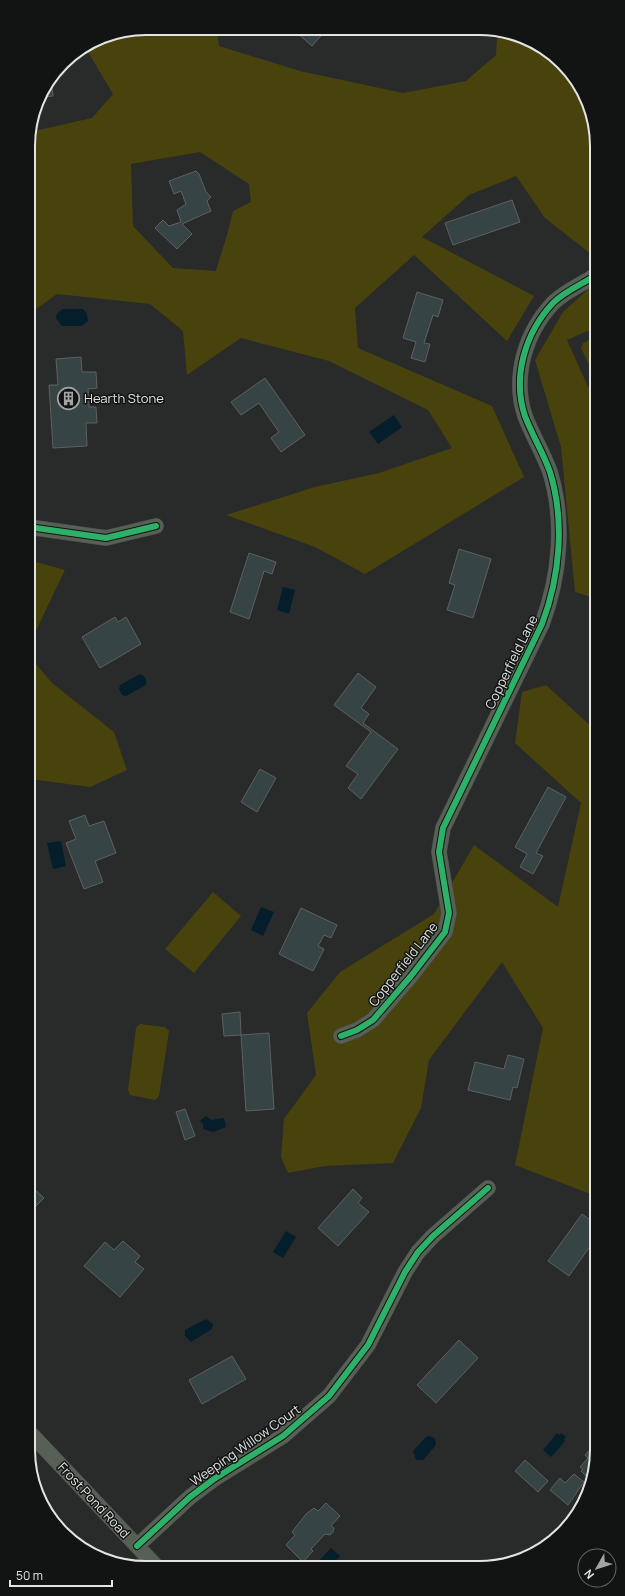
<svg xmlns="http://www.w3.org/2000/svg" width="625" height="1596" viewBox="0 0 625 1596" font-family="Manrope,sans-serif">
<style>
.green{fill:#48430d;fill-rule:evenodd}
.water{fill:#051e2c}
.building{fill:#364445;stroke:#5f6060}
.lines{fill:none;stroke-linecap:round;stroke-linejoin:round}
.street-casing{stroke:#474848;stroke-width:16}
.street{stroke:#576054;stroke-width:15}
.cycleway-casing{stroke:#121313;stroke-width:8}
.cycleway{stroke:#2db169;stroke-width:6}
.labels{text-anchor:middle;dominant-baseline:central;stroke-width:3;stroke-linejoin:round;paint-order:stroke}
.poi-label{font-size:13px;fill:#e3e5e4;stroke:#121313;text-anchor:start}
.street-label{font-size:13px;fill:#e3e5e4;stroke:#121313}
.rim{fill:none;stroke:#e3e5e4;stroke-width:2}
</style>
<rect width="100%" height="100%" fill="#292a2a"/>
<!-- green -->
<path class="green" d="M146,28H216L219,46L300,71L403,93L466,81L496,55L497,37L496,30H502L531,40L562,62L593,116V253L591,254L545,218L516,176L469,195L422,237L534,296L507,341L414,255L355,308L358,348L492,406L524,477L365,574L315,547L226,515L315,487L379,473L452,448L428,410L329,361L241,338L187,375L183,331L150,304L57,294L29,314L28,138L30,132L92,118L113,94L85,47L101,37ZM200,152L249,184L251,202L233,211L229,228L216,271L173,268L133,226L131,164Z
M594,284V328L567,340L594,400V598L575,592L561,447L535,360L563,312Z
M594,338V375L581,348L583,343Z
M29,560L65,570L30,643Z
M30,657L52,683L114,732L127,770L90,787L30,779Z
M546,685L595,730L596,1196L515,1165L543,1028L502,962L429,1060L421,1108L393,1163L325,1166L288,1173L281,1157L284,1119L316,1075L307,1013L340,972L434,914L474,845L558,907L581,803L515,743L522,692Z
M213,892L241,916L194,973L165,949Z
M140,1024L165,1027L169,1031L159,1096L155,1100L130,1095L128,1090L136,1028Z"/>
<!-- water -->
<path class="water" d="M62,309H83L87,314L88,321L82,326H62L56,318L57,314Z
M394,415L402,427L378,444L369,432Z
M283,587L295,590L289,614L277,610Z
M140,674C145,676 147,680 146,685L126,696L122,695L119,689L120,685Z
M61,841L66,866L53,869L47,843Z
M261,907L274,912L263,936L251,930Z
M206,1116L211,1120L224,1118L226,1127L213,1132L203,1129V1124L200,1121Z
M286,1231L296,1237L283,1258L273,1252Z
M206,1319L213,1324L212,1329L191,1342L185,1336V1330Z
M557,1433L559,1435L561,1433L566,1437L564,1439L565,1441L551,1457L543,1450Z
M429,1436L435,1438L436,1445L423,1460H416L413,1451L426,1437Z
M331,1548L340,1556L332,1565H315Z"/>
<!-- building -->
<path class="building" d="M298,29H327L312,46L296,32Z
M435,30H446V34L435,33Z
M51,80L53,96L39,98L40,94Z
M196,171L199,174L206,192L211,197L207,201L211,211L182,224L192,234L177,249L155,228L163,220L169,226L181,222L177,210L186,204L181,191L174,194L169,181Z
M512,200L520,222L453,245L445,223Z
M417,292L443,300L438,317L433,315L424,343L430,344L425,362L411,358L416,342L403,338Z
M81,357L82,372H96L97,388L88,389L89,407H96L97,423H86L87,446L53,448L49,385H58L56,359Z
M265,378L305,435L281,452L271,438L279,432L259,403L241,415L231,402Z
M459,549L491,559L473,618L447,610L455,585L449,583Z
M249,553L276,562L272,574L264,571L249,619L230,612Z
M115,617L118,622L126,617L141,644L100,668L82,637Z
M358,673L376,687L361,708L369,714L363,723L398,749L361,799L348,788L358,774L346,766L371,732L334,705Z
M260,769L276,778L257,812L241,802Z
M548,787L566,797L536,853L543,856L533,874L520,867L527,854L515,847Z
M85,815L89,826L104,821L116,853L95,861L103,882L84,889L66,843L76,839L69,821Z
M301,908L337,925L331,938L324,935L318,946L324,949L313,971L279,954Z
M240,1012L241,1035L269,1033L274,1109L246,1111L241,1035L224,1036L222,1014Z
M508,1055L524,1059L517,1088L513,1087L510,1100L468,1090L475,1062L504,1069Z
M185,1109L195,1136L185,1140L176,1112Z
M31,1186L44,1198L31,1211Z
M353,1189L362,1198L358,1203L369,1212L338,1246L318,1228Z
M582,1214L596,1224V1238L569,1276L548,1261Z
M123,1241L140,1256L135,1262L144,1269L120,1297L84,1266L105,1242L114,1250Z
M459,1340L478,1358L436,1403L417,1385Z
M232,1356L246,1379L202,1404L189,1380Z
M597,1415V1431L589,1424Z
M597,1442V1457L591,1481L581,1471L583,1469L580,1467L588,1458L585,1455Z
M525,1460L548,1481L538,1492L515,1471Z
M574,1474L584,1482L568,1505L550,1490L560,1478L565,1483Z
M326,1503L340,1516L331,1526L334,1528L333,1532L330,1535L325,1534L311,1549L313,1551L303,1562L286,1545L295,1535L292,1532L306,1514L314,1508L318,1511Z
M573,1510L577,1513L568,1528L562,1523Z"/>
<g class="lines">
<defs>
<path id="street" d="M29,527L106,538L156,526
M341,1036L357,1030L373,1020L411,976L445,932L449,913L439,852L443,828L542,624C560,576 565,521 550,472C543,452 532,435 525,416C512,377 525,333 553,303C564,292 580,285 593,277
M32,1435L156,1566
M137,1546L190,1497L214,1479L283,1436L329,1396L368,1345L405,1272L418,1252L433,1236L488,1188"/>
</defs>
<!-- street casing -->
<use href="#street" class="street-casing"/>
<!-- street -->
<use href="#street" class="street"/>
<defs>
<path id="cycleway" d="M29,527L106,538L156,526
M341,1036L357,1030L373,1020L411,976L445,932L449,913L439,852L443,828L542,624C560,576 565,521 550,472C543,452 532,435 525,416C512,377 525,333 553,303C564,292 580,285 593,277
M137,1546L190,1497L214,1479L283,1436L329,1396L368,1345L405,1272L418,1252L433,1236L488,1188"/>
</defs>
<!-- cycleway casing -->
<use href="#cycleway" class="cycleway-casing"/>
<!-- cycleway -->
<use href="#cycleway" class="cycleway"/>
</g>
<!-- icons -->
<defs>
<symbol id="building-ring" viewBox="-11 -11 22 22"><circle r="9.5" fill="#121313" stroke="#a2a4a3" stroke-width="1.5"/><path d="M-4-6H4V6H1V3H-1V6H-4ZM-2.5-4.3h1.7v1.8h-1.7ZM.8-4.3h1.7v1.8H.8ZM-2.5-1h1.7V.8h-1.7ZM.8-1h1.7V.8H.8Z" fill="#a2a4a3"/></symbol>
</defs>
<g fill-rule="evenodd">
<use href="#building-ring" x="56" y="386" width="25" height="25"/>
</g>
<g class="labels">
<!-- poi labels -->
<g class="poi-label">
<text x="84" y="398">Hearth Stone</text>
</g>
<!-- street labels -->
<g class="street-label">
<text transform="translate(511 662) rotate(-64)">Copperfield Lane</text>
<text transform="translate(403 964) rotate(-52)">Copperfield Lane</text>
<text transform="translate(245 1445) rotate(-35)">Weeping Willow Court</text>
<text transform="translate(94 1500) rotate(47)">Frost Pond Road</text>
</g>
</g>
<!-- crop -->
<path d="M0 0H625V1596H0ZM146 35H479A111 111 0 0 1 590 146V1450A111 111 0 0 1 479 1561H146A111 111 0 0 1 35 1450V146A111 111 0 0 1 146 35Z" fill="#121313" fill-rule="evenodd"/>
<path class="rim" d="M146 35H479A111 111 0 0 1 590 146V1450A111 111 0 0 1 479 1561H146A111 111 0 0 1 35 1450V146A111 111 0 0 1 146 35Z"/>
<!-- north arrow -->
<g transform="translate(597 1568) rotate(231)"><circle r="19" fill="#121313" stroke="#666767"/>
<path d="M0-3L7 15L0 10L-7 15Z" fill="#a2a4a3"/>
<text y="-6" font-size="11" font-weight="bold" text-anchor="middle" fill="#e3e5e4">N</text>
</g>
<!-- scale -->
<path d="M10 1580v6h102v-6" fill="none" stroke="#e3e5e4" stroke-width="2"/>
<text x="16" y="1580" font-size="12" fill="#e3e5e4" stroke="#121313" stroke-width="3" paint-order="stroke">50 m</text>
</svg>
